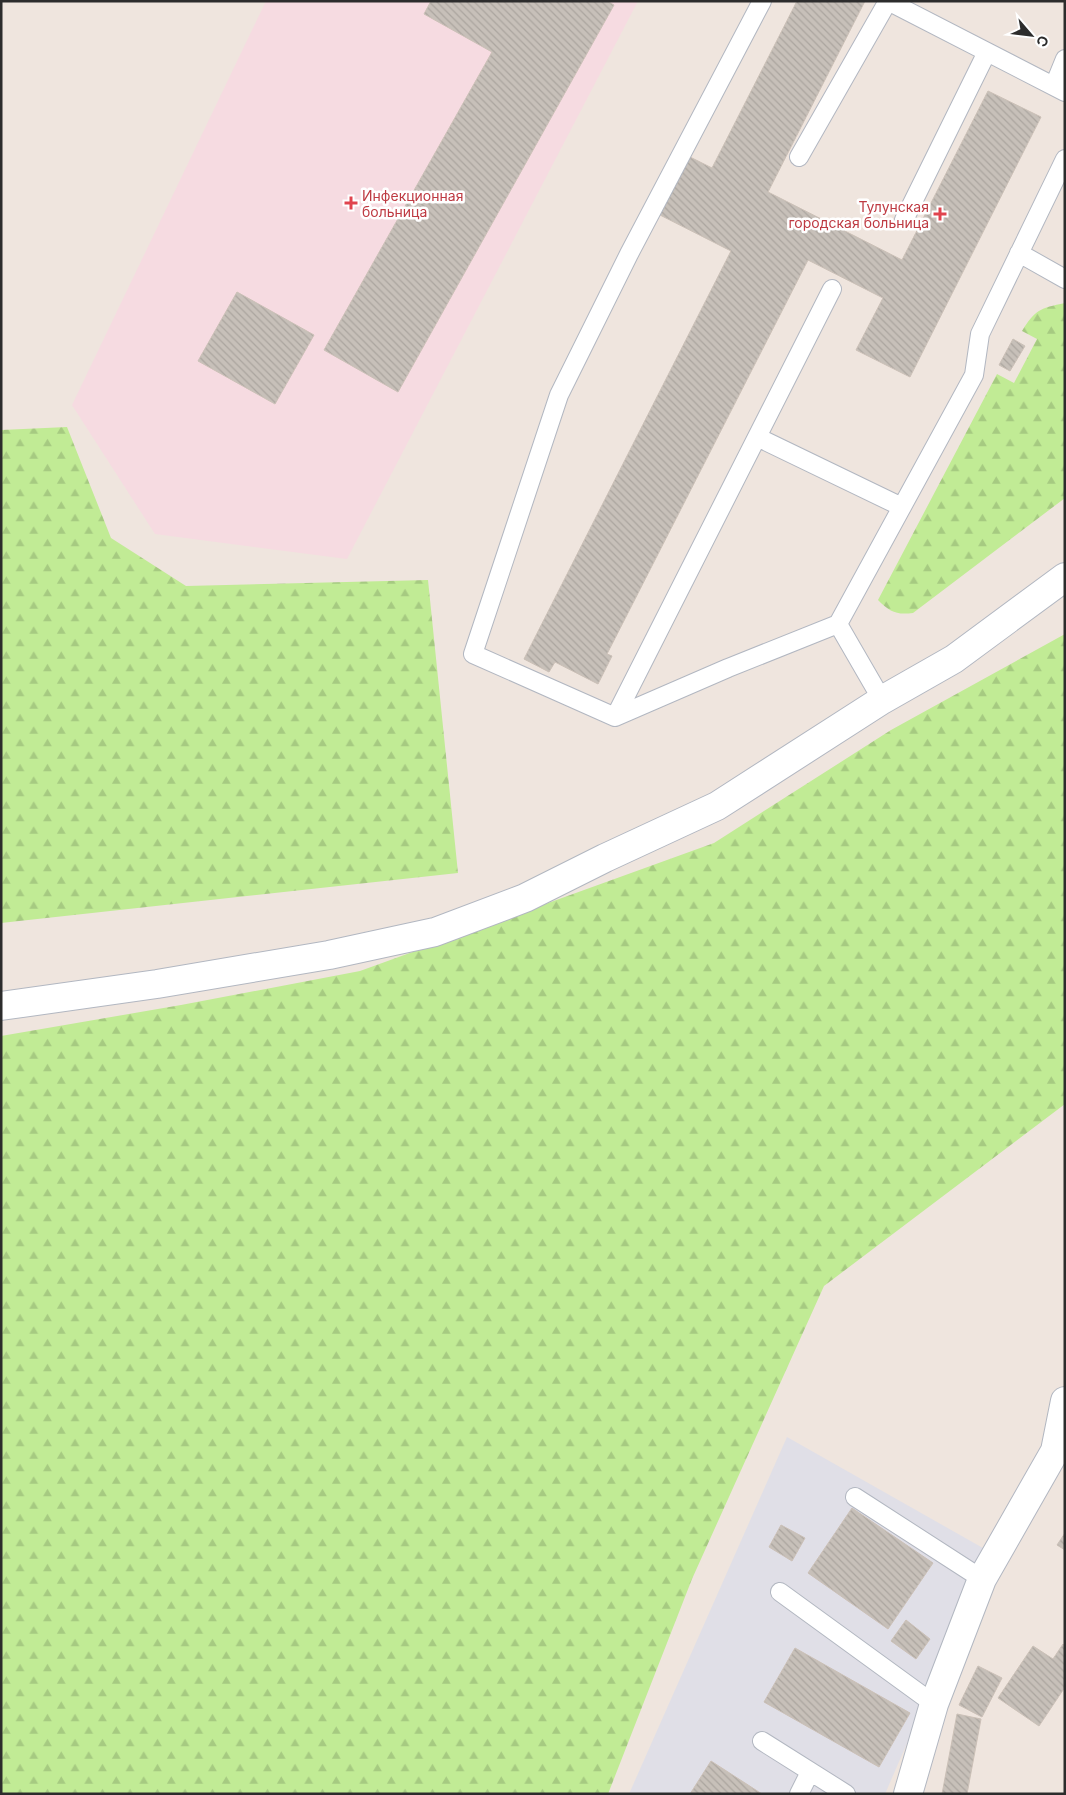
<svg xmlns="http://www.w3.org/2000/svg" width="1066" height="1795" viewBox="0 0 1066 1795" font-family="Inter,sans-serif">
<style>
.industrial{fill:#e0dfe7}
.medical{fill:#f6dbe1}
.forest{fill:url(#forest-firs)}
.building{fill:url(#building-back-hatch);stroke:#cbc0b7}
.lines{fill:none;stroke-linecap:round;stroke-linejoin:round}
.lane-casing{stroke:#b2b7c1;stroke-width:20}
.street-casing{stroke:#b2b7c1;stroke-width:30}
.lane{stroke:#fff;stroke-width:18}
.street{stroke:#fff;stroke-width:28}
.health-dot{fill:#e0444e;stroke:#fff;stroke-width:2}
.labels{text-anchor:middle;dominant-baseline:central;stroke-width:5;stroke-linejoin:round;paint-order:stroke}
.health-label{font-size:14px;fill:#be3a42;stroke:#fff;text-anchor:start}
</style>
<defs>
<pattern id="forest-firs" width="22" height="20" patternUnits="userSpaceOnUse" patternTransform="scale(1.25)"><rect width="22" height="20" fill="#c1eb95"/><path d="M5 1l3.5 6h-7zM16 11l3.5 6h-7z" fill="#a6ca81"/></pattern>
<pattern id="building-back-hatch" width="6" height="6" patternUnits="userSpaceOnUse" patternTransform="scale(1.25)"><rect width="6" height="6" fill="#c7c0b9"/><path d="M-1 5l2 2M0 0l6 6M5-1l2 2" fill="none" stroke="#aba59f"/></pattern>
</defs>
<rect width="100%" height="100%" fill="#efe5de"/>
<!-- industrial -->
<path class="industrial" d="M787,1437L990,1552L885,1794H629Z"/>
<!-- medical -->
<path class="medical" d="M266,1H638L347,559L155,534L72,405Z"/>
<!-- forest -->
<path class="forest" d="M1065,303V498L913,613C896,615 890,612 878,600L997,374L1014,383L1037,339L1022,331C1035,310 1040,308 1065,303Z
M67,427L111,538L186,586L428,580L458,873L1,923V430Z
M1065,634V1104L824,1286L692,1579L608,1794H1V1036L181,1005L360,971L714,843L891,730Z"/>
<!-- building -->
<path class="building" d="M431,1H607L614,5L398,392L324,350L492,52L424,14Z
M797,1H865L768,192L902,260L988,91L1041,117L910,377L856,350L883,298L808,260L607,654L612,656L598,684L555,662L549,672L524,659L731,251L660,215L690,157L712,168Z
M237,292L314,335L275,404L198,361Z
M1013,339L1025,346L1010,371L999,365Z
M852,1508L933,1563L888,1629L808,1573Z
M781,1525L805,1538L792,1561L769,1547Z
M1065,1533V1550L1057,1545Z
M906,1620L930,1639L916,1659L891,1641Z
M1063,1644L1065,1646V1687L1039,1726L998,1698L1033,1646L1053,1659Z
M795,1648L910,1713L879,1767L764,1702Z
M978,1666L1002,1678L982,1717L959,1705Z
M957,1714L981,1719L967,1794H942Z
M711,1761L762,1794H690Z"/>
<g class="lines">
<defs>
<path id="lane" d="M762,1L629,254L559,395L473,654L615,717L728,668L838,624L974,375L980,334L1065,159
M888,1L1065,92
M1054,86L1065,59
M799,157L888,1
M904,220L987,52
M1019,253L1065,279
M757,437L902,507
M838,624L882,700
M615,717L832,289
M855,1497L982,1579
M780,1592L934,1704
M762,1741L846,1794
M799,1794L810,1772"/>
<path id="street" d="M1,1006L157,984L329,955L435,932L525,898L605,858L717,806L882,700L954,659L1065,577
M908,1794L934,1704L982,1579L1055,1451L1065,1401"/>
</defs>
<!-- lane casing -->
<use href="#lane" class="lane-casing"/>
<!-- street casing -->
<use href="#street" class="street-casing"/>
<!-- lane -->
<use href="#lane" class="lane"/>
<!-- street -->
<use href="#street" class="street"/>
</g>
<!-- markers -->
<g class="health-dot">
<path d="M348.5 195.5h5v5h5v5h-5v5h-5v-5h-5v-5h5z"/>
<path d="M937.5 206.5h5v5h5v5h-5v5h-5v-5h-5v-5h5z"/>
</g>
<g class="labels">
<!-- health labels -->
<g class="health-label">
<text x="362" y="195">Инфекционная<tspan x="362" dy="16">больница</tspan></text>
<text x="929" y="206" text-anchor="end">Тулунская<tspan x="929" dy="16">городская больница</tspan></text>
</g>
</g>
<!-- border -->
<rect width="1066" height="1795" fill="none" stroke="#2c2c2c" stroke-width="5"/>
<!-- north arrow -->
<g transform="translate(1031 35) rotate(118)" stroke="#ffffff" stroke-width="4" paint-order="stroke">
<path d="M0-4L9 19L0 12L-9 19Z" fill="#2c2c2c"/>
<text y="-8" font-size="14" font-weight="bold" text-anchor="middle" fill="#2c2c2c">С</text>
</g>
</svg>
